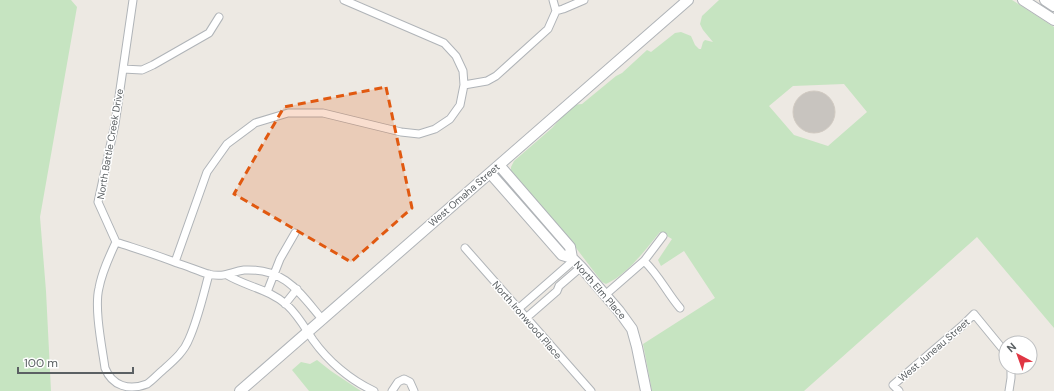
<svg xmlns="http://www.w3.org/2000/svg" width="1054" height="391" viewBox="0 0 1054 391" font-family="'DM Sans',sans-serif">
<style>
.green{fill:#c6e4c1;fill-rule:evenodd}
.building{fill:#c8c4bf;stroke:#d1cac2}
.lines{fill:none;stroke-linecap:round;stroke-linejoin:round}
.street-casing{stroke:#b0b4b8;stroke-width:9}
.secondary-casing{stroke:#b0b4b8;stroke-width:12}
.street{stroke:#fff;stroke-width:7}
.secondary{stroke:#fff;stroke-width:10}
.marked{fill:#e15910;fill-opacity:0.2;stroke:#e15910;stroke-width:3;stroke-dasharray:8 5;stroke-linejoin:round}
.labels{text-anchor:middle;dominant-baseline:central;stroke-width:3;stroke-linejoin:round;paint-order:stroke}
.street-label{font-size:10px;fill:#5b6063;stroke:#fff}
</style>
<rect width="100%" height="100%" fill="#ede9e3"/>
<!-- green -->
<path class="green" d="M0,0H71L77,7L40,217L46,291L51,391H0Z
M719,0H1012L1054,27V328L977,237L804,391H652L643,344L715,298L684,251L661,266L658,260L672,239L660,232C646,249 627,275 606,284L602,282L573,244L511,172V167L514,161L552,128L573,105L582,104L616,76L622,73L647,50L651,52L675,33L681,32L691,36L695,45L699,49H701L703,42L705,40L713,42L703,30L700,24L702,16ZM844,84L867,112L828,146L794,135L769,106L793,86Z
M317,360L331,371L361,391H309L292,370L301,362L310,364Z"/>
<!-- building -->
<path class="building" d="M793 112a21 21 0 1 1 42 0a21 21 0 1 1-42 0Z"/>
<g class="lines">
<defs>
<path id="street" d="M133,0L115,124L98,202L116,242C137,249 157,255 177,263C187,266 198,271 208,274C224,278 230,272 244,270C285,268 299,292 322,319
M556,11L563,9L584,0
M123,69L142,70L153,65L209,33L219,17
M464,85L487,81L496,76L548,29L556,11L553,0
M116,242C109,257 102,272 99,288C94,308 102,347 105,368C112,386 129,391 147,384C153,380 158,374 163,370C173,361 184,352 189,339C198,319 203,296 209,274
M465,248L591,391
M644,261C659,275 667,293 680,308
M175,262L207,172L227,144L255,123L288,113H323L401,132L419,134L435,129L450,119L460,105L464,85L463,71L456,56L444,43L344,0
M227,275C247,287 269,289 287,305C298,315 305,328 313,340C328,361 350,380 374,391
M267,292L280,259L295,233
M605,295L644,261L663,236
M285,304L297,289
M518,309L574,260
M526,318L557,291L559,286L581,267
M392,391L398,382L404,379L410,382L414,391
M899,391L893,385L963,325L974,314L1006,353
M1009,391L1011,378V367"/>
<path id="secondary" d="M1023,0L1054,20
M1045,0L1054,6
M499,165L570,247L572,258
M490,173L562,255L572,258L581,267L619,311L632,329L637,347L646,391
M240,391L688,0"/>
</defs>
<!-- street casing -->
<use href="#street" class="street-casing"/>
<!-- secondary casing -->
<use href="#secondary" class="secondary-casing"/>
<!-- street -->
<use href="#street" class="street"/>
<!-- secondary -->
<use href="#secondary" class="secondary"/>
</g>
<!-- marked area -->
<path class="marked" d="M386,87L412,208L351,262L234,194L284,107Z"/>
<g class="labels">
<!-- street labels -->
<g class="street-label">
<text transform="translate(110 144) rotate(-80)">North Battle Creek Drive</text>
<text transform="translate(464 195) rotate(-41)">West Omaha Street</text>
<text transform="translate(600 290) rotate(49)">North Elm Place</text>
<text transform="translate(527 320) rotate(49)">North Ironwood Place</text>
<text transform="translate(934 350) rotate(-41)">West Juneau Street</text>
</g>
</g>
<!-- north arrow -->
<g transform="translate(1018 355) rotate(319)"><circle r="19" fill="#ffffff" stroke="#bdbfc1"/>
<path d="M0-3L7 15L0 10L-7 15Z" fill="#e03643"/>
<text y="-6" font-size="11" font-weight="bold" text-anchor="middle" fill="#5b6063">N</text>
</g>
<!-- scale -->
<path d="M18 367v6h115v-6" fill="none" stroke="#5b6063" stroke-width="2"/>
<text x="24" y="367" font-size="12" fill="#5b6063" stroke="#ffffff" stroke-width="3" paint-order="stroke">100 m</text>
</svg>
